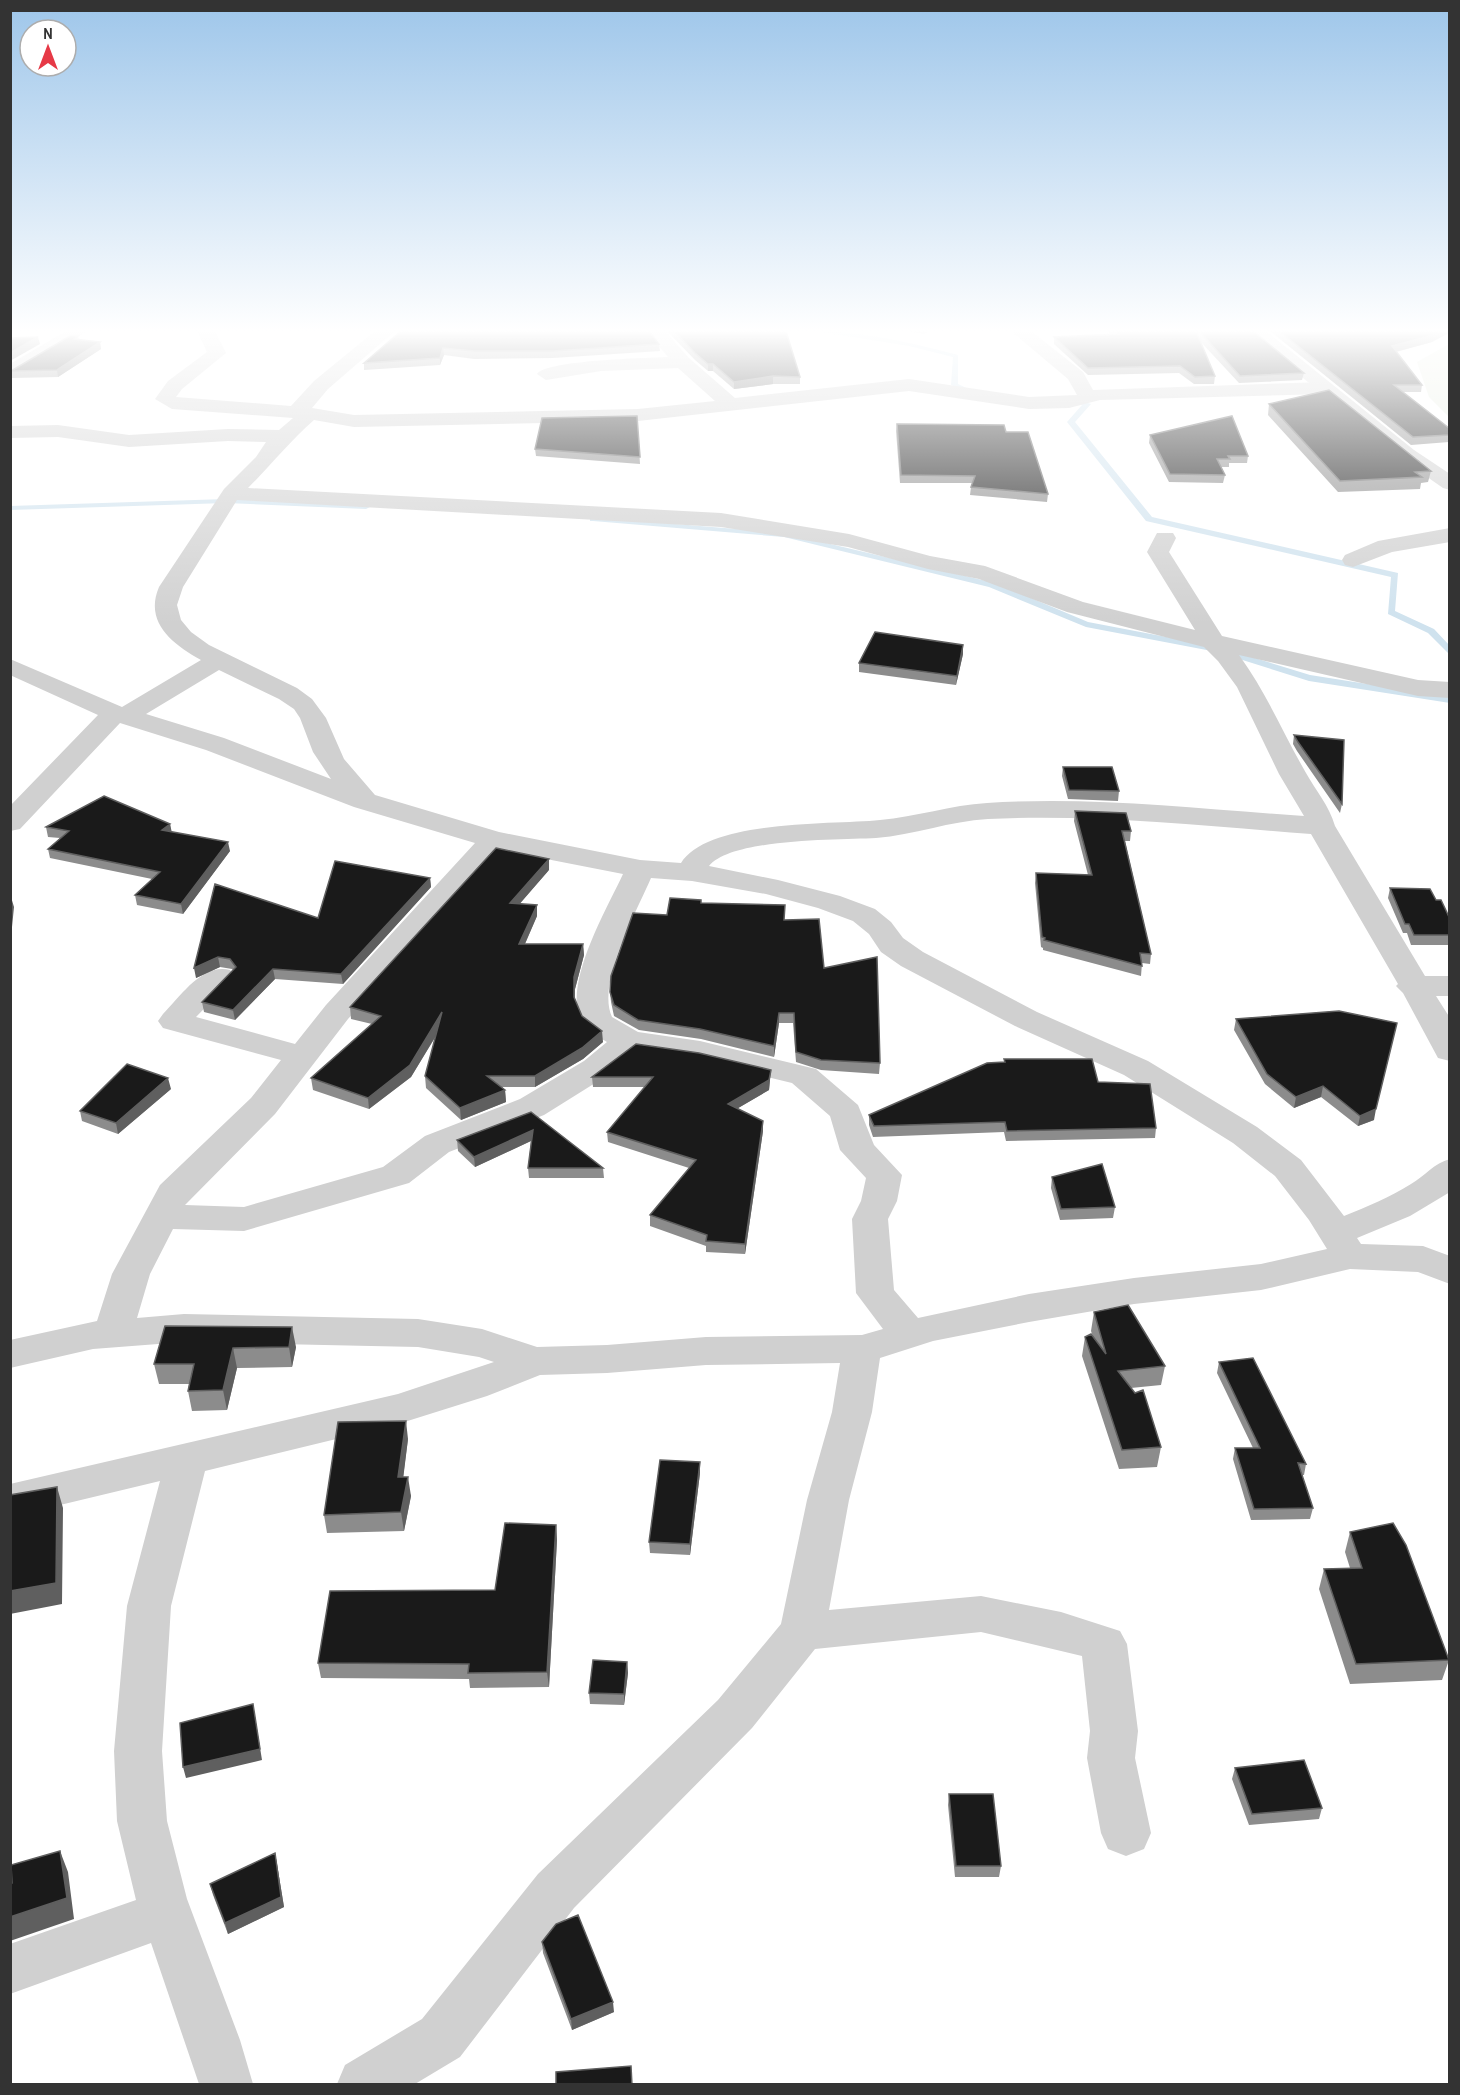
<svg xmlns="http://www.w3.org/2000/svg" width="1460" height="2095" viewBox="0 0 1460 2095" font-family="'Archivo Narrow',sans-serif">
<style>
.green{fill:#e6ecdf}
.lines{fill:none;stroke-linecap:round;stroke-linejoin:round}
.stream{fill:#cfe2ee;fill-rule:evenodd}
.minor{fill:#d0d0d0;fill-rule:evenodd}
.tertiary{fill:#d0d0d0;fill-rule:evenodd}
.wall{fill:#8c8c8c}
.shaded-wall{fill:#5f5f5f}
.building{fill:#1a1a1a;stroke:#5f5f5f;stroke-width:1.5}
</style>
<rect width="100%" height="100%" fill="#fff"/>
<!-- green -->
<path class="green" d="M1449,344V417L1429,397L1417,362Z"/>
<g class="lines">
<!-- stream -->
<path class="stream" d="M815,331C863,331 912,343 958,355V384L975,392L970,393L951,385L953,357L909,346Z
M1073,398L1091,404L1075,422L1152,517L1398,573L1395,611L1434,629L1450,646V655L1428,633L1388,614L1391,577L1146,521L1067,422L1082,405L1071,401V399Z
M226,499L366,505L370,507L366,509L226,503L10,510V506Z
M590,517L784,533L995,583L1088,622L1219,647L1310,675L1450,697V703L1309,681L1217,652L1086,627L989,587L784,537L593,521H590Z"/>
<!-- minor -->
<path class="minor" d="M66,331H88L10,377V364Z
M197,331H215L226,353L182,389L176,397L291,406L314,381L375,331H395L328,389L312,408L354,415L638,409L715,401L678,368L601,371L546,380L537,374C547,360 647,358 668,357L646,331H665L689,358L735,398L909,379L1029,397L1077,395L1068,379L1011,331H1031L1083,372L1093,390L1324,382L1333,388L1324,394L1100,400L1069,408L1029,409L909,391L638,421L354,427L314,420C290,441 271,465 248,488L721,513L849,534L930,556L985,566L1083,602L1195,630L1147,552L1157,533H1173L1176,538L1169,552L1222,636L1418,680L1450,682V698L1418,696L1239,655C1266,692 1283,733 1306,773C1316,791 1329,805 1335,826L1425,976H1450V996H1436L1450,1018V1061L1438,1058L1403,993L1396,986L1398,984L1311,834C1204,826 1096,814 988,819C950,821 914,835 876,838C839,840 732,838 709,866L778,880L840,896L875,909L891,922L903,938L923,952L1037,1012L1148,1061L1257,1127L1301,1160L1344,1216C1367,1207 1390,1197 1411,1184C1425,1176 1434,1163 1450,1159V1192L1410,1216L1357,1238L1361,1244L1423,1246L1450,1256V1284L1418,1272L1350,1269L1261,1290L1134,1304L1029,1322L933,1341L880,1358L872,1412L849,1500L829,1610L981,1596L1061,1612L1120,1631L1127,1644L1138,1731L1135,1758L1151,1833L1144,1849L1126,1856L1108,1849L1101,1833L1087,1758L1090,1731L1082,1656L981,1632L815,1649L752,1728L574,1908L460,2057L415,2084H337L345,2065L422,2019L538,1874L718,1700L781,1624L807,1500L832,1412L840,1363L706,1365L607,1373L540,1375L487,1396L398,1424L205,1471L171,1606L162,1751L167,1821L187,1899L240,2040L253,2084H199L151,1943L10,1994V1944L136,1900L117,1821L114,1751L127,1606L160,1481L10,1517V1484L398,1394L494,1362L479,1357L418,1347L184,1342L93,1349L10,1368V1340L97,1321L112,1274L160,1185L251,1098L281,1060L163,1028L158,1021L163,1014C181,996 202,963 230,970L235,977L196,1017L295,1044L326,1005L475,843L354,807L206,750L120,723L20,829L10,831V806L98,715L10,675V659L122,707L201,660C172,644 144,622 159,587L224,489L256,457L266,442L228,441L129,447L58,437L10,438V426L58,425L129,435L228,429L279,430L293,418L172,409L155,399L168,381L207,352ZM237,500L721,527L848,547L928,569L979,579L1067,612L1204,647L1218,661L1237,687L1279,774L1304,816C1199,809 1093,796 987,803C951,805 916,817 880,820C832,825 708,819 681,863L640,860L499,832L375,795L344,759L326,718L312,699L297,688L209,645L191,632L181,620L177,605L183,587ZM219,670L279,699L294,709L300,718L313,752L331,779L224,738L146,714ZM501,850L623,874C607,909 561,986 582,1023C587,1032 598,1037 607,1042L584,1061L520,1099L425,1136L383,1167L244,1207L185,1205L275,1114L348,1019ZM651,878L692,881L766,894L818,908L853,921L869,934L881,952L901,966L1015,1026L1124,1075L1233,1143L1275,1176L1309,1220L1327,1249L1261,1264L1134,1278L1029,1294L918,1318L894,1290L888,1219L897,1201L902,1175L874,1145L858,1105L816,1069L700,1041L638,1032L612,1017C596,983 637,911 651,878ZM636,1052L700,1061L792,1083L830,1116L840,1150L866,1178L861,1201L852,1219L856,1293L883,1329L862,1335L706,1337L607,1345L537,1347L482,1329L418,1319L184,1314L137,1318L150,1274L173,1229L244,1231L409,1183L449,1152L544,1115L608,1075Z
M1450,528V542L1392,552L1353,567L1345,565L1342,560L1345,555L1378,541Z"/>
<!-- tertiary -->
<path class="tertiary" d="M1246,331H1266L1414,450L1450,474V490L1443,488L1400,458Z"/>
</g>
<!-- wall -->
<path class="wall" d="M401,331L659,344L660,351L553,358L474,359L444,355L440,365L364,370V363Z
M667,331H728L800,377V384H773L734,389L713,371H708L695,360Z
M906,331H929L924,334Z
M1107,331H1253L1304,373L1302,380L1239,383L1199,340L1215,376L1214,384H1194L1179,373L1088,375L1054,344V337L1111,334Z
M1270,331H1449L1432,342L1396,352L1422,385L1421,392H1403L1449,428V442L1411,445Z
M78,336L79,340L100,342L101,349L58,377L12,378L11,371Z
M1269,404L1431,471L1428,482L1421,483L1420,489L1338,492L1268,415Z
M637,416L640,464L536,456L535,449Z
M897,424L1006,432L1048,494L1047,502L970,495L971,487L972,483H900L896,431Z
M1150,435L1248,456L1247,463H1229V467H1221L1225,475L1223,483L1169,482L1149,443Z
M963,645V654L956,685L859,672V663Z
M1294,735L1342,804L1340,813L1297,751L1293,744Z
M1063,767L1119,791L1118,801L1068,799L1062,776Z
M1075,811L1131,831L1130,841H1125L1151,954L1150,964L1142,963L1141,976L1043,950V948L1041,947L1035,883L1036,873L1088,875L1074,821Z
M170,824L171,832L230,851L183,914L137,905L135,895L152,879L50,858L48,849L60,838L48,837L46,827Z
M549,870L519,904L537,905V916L525,944H583L584,955L575,989V999L582,1016L603,1042L583,1059L535,1087H502L505,1090L506,1102L461,1120L426,1088L425,1076L436,1036L411,1077L369,1109L313,1090L311,1078L372,1024L351,1019L350,1007Z
M430,878L431,887L343,984L275,979L235,1020L204,1012L202,1002L233,970L232,969L220,967L196,978L215,884L318,918Z
M1390,888L1436,900L1449,917V945H1411L1407,933H1403L1388,898Z
M701,903L785,920L824,968L880,1063L879,1074L821,1070L796,1062L793,1023H779L774,1057L701,1039L639,1030L614,1016L611,1002L610,992L667,915Z
M1236,1019L1374,1120L1358,1126L1321,1097L1294,1108L1265,1084L1234,1030Z
M636,1044L770,1080L769,1090L738,1108L763,1131L745,1254L706,1252V1246L650,1226V1215L689,1168L608,1142L607,1132L645,1087H593L592,1077Z
M1004,1059L1098,1082L1156,1128L1155,1138L1006,1141L1004,1132L873,1137L869,1125V1115L1004,1062Z
M171,1089L118,1134L82,1121L80,1111Z
M531,1112L603,1168L604,1178H529L528,1168L531,1141L475,1167L458,1151L457,1140Z
M1052,1177L1115,1207L1113,1218L1060,1220L1051,1188Z
M1094,1312L1165,1366L1161,1385L1131,1388L1161,1447L1157,1467L1119,1469L1082,1356L1085,1337H1093L1091,1331Z
M165,1326L296,1347L292,1367L237,1368L227,1410L192,1411L188,1391L189,1384H159L154,1364Z
M1219,1362L1306,1464L1304,1475H1302L1313,1508L1310,1519L1251,1520L1233,1459L1235,1448H1253L1217,1373Z
M408,1439L403,1477L411,1496L404,1531L327,1533L324,1515Z
M700,1473L690,1555L650,1553L649,1542Z
M556,1525L557,1540L549,1687L470,1688L469,1679L321,1678L318,1663L495,1590Z
M1350,1532L1449,1660L1442,1680L1350,1684L1319,1589L1324,1569L1350,1568L1345,1552Z
M627,1662L628,1673L624,1705L590,1704L589,1693Z
M1235,1768L1322,1808L1319,1819L1249,1825L1232,1779Z
M949,1794L1001,1866L999,1877H955L948,1805Z
M275,1853L277,1864L284,1907L228,1934L213,1895L210,1884Z
M542,1942L614,2012L572,2030L543,1953Z"/>
<!-- shaded-wall -->
<path class="shaded-wall" d="M1442,331H1449V333L1432,342L1391,353L1392,346Z
M38,337L40,344L10,361V353Z
M100,342L101,349L58,377L57,370Z
M443,348L444,355L440,365V358Z
M708,364H713V371H708Z
M773,376V384L734,389V382Z
M963,645V654L956,685L957,676Z
M170,824L172,833L162,830Z
M228,842L230,851L183,914L181,904Z
M549,859V870L511,914L510,903Z
M430,878L431,887L343,984L341,974Z
M11,897L14,907L12,927L10,922Z
M537,905V916L520,955L519,944Z
M583,944L584,955L575,989V1008L574,977Z
M218,957L220,967L196,978L194,968Z
M273,969L275,979L235,1020L233,1010Z
M442,1012L443,1024L411,1077L369,1109L368,1098Z
M779,1013V1023L774,1057V1046Z
M602,1031L603,1042L583,1059L535,1087V1076Z
M771,1070L769,1090L728,1114V1104Z
M168,1078L171,1089L118,1134L116,1123Z
M1323,1086L1321,1097L1294,1108L1296,1097Z
M505,1090L506,1102L461,1120L460,1108Z
M1376,1109L1374,1120L1358,1126L1360,1116Z
M763,1121V1131L745,1254V1244Z
M533,1130V1140L475,1167L474,1157Z
M292,1327L296,1347L292,1367L289,1347Z
M233,1348L237,1368L227,1410L223,1390Z
M406,1421L408,1439L401,1496L398,1477Z
M700,1462V1473L690,1555V1544Z
M408,1477L411,1496L404,1531L401,1512Z
M57,1487L63,1508L62,1604L10,1614V1591Z
M556,1525L557,1540L549,1687L547,1672Z
M627,1662L628,1673L624,1705V1694Z
M253,1704L262,1760L186,1778L183,1767Z
M60,1851L68,1872L74,1919L10,1941V1917Z
M275,1853L277,1864L284,1907L228,1934L225,1923Z
M613,2002L614,2012L572,2030L571,2019Z"/>
<!-- building -->
<path class="building" d="M401,331H649L659,344L553,351H474L443,348L440,358L364,363Z
M674,331H786L800,377L773,376L734,382L713,364H708L695,353Z
M1116,331H1196L1215,376L1195,377L1180,366L1088,368L1054,337L1119,334Z
M1199,331H1253L1304,373L1240,376Z
M1279,331H1442L1434,335L1392,346L1422,385H1394L1449,428V435L1413,437Z
M70,336H78L74,339L100,342L57,370L11,371Z
M38,337L10,353V338Z
M1329,390L1431,471L1415,472L1422,477L1340,481L1269,404Z
M637,416L640,457L535,449L542,418Z
M1232,416L1248,456H1228L1230,459H1217L1225,475L1170,474L1150,435Z
M897,424L1004,425L1006,432H1028L1048,494L971,487L975,476L901,475Z
M875,632L963,645L957,676L859,663Z
M1294,735L1344,740L1342,804L1298,742Z
M1063,767H1112L1119,791L1069,790Z
M104,796L170,824L162,830L228,842L181,904L135,895L160,872L48,849L69,831L46,827Z
M1075,811L1126,813L1131,831H1122L1151,954L1140,953L1142,966L1044,940L1045,938L1042,937L1036,873L1092,875Z
M496,848L549,859L510,903L537,905L519,944H583L574,977V997L582,1016L602,1031L582,1048L535,1076H487L505,1090L460,1108L425,1076L442,1012L410,1065L368,1098L311,1078L381,1016L350,1007Z
M335,861L430,878L341,974L273,969L233,1010L202,1002L236,967L230,959L218,957L194,968L215,884L318,918Z
M1390,888L1430,889L1436,900H1441L1449,917V935H1414L1409,924H1405Z
M670,898L701,900V903L785,905L784,920L819,919L824,968L877,957L880,1063L821,1060L796,1052L794,1013H779L774,1046L700,1029L638,1020L614,1005L610,992L611,976L633,913L667,915Z
M1339,1011L1397,1023L1376,1109L1360,1116L1323,1086L1296,1097L1267,1074L1236,1019Z
M636,1044L699,1053L771,1070L769,1080L728,1104L763,1121L745,1244L706,1241L707,1235L650,1215L696,1160L607,1132L653,1077H592Z
M1004,1059H1092L1098,1082L1150,1084L1156,1128L1007,1131L1005,1122L874,1126L869,1115L987,1063L1005,1062Z
M127,1064L168,1078L116,1123L80,1111Z
M531,1112L603,1168H528L533,1130L474,1157L457,1140Z
M1102,1164L1115,1207L1061,1209L1052,1177Z
M1128,1305L1165,1366L1118,1371L1135,1393L1143,1390L1161,1447L1122,1450L1085,1337L1091,1334L1106,1354L1094,1312Z
M165,1326L292,1327L289,1347L233,1348L223,1390L188,1391L194,1364H154Z
M1253,1358L1306,1464L1298,1463L1313,1508L1254,1509L1235,1448H1260L1219,1362Z
M406,1421L398,1477H408L401,1512L324,1515L338,1422Z
M660,1460L700,1462L690,1544L649,1542Z
M57,1487L56,1583L10,1591V1495Z
M505,1523L556,1525L547,1672L468,1673L469,1664L318,1663L330,1591L495,1590Z
M1393,1523L1406,1545L1449,1660L1356,1664L1324,1569L1362,1568L1350,1532Z
M593,1660L627,1662L624,1694L589,1693Z
M253,1704L260,1749L183,1767L180,1723Z
M1304,1760L1322,1808L1252,1814L1235,1768Z
M949,1794H993L1001,1866H956Z
M60,1851L67,1898L10,1917V1884L12,1883L11,1865Z
M275,1853L281,1897L225,1923L210,1884Z
M578,1915L613,2002L571,2019L542,1942L556,1924Z
M631,2066L632,2085H556V2072Z"/>
<!-- sky -->
<linearGradient id="sky" x2="0" y2="1"><stop stop-color="#9ec6ea"/><stop offset="0.53" stop-color="#fff"/><stop offset="1" stop-color="#fff" stop-opacity="0"/></linearGradient>
<rect width="1460" height="624" fill="url(#sky)"/>
<!-- border -->
<rect width="1460" height="2095" fill="none" stroke="#333333" stroke-width="24"/>
<!-- north arrow -->
<g transform="translate(48 48)"><circle r="28" fill="#ffffff" stroke="#adadad" stroke-width="1.5"/>
<path d="M0-4.5L10 22L0 15L-10 22Z" fill="#e63946"/>
<text y="-9" font-size="16" font-weight="bold" text-anchor="middle" fill="#333333">N</text>
</g>
</svg>
